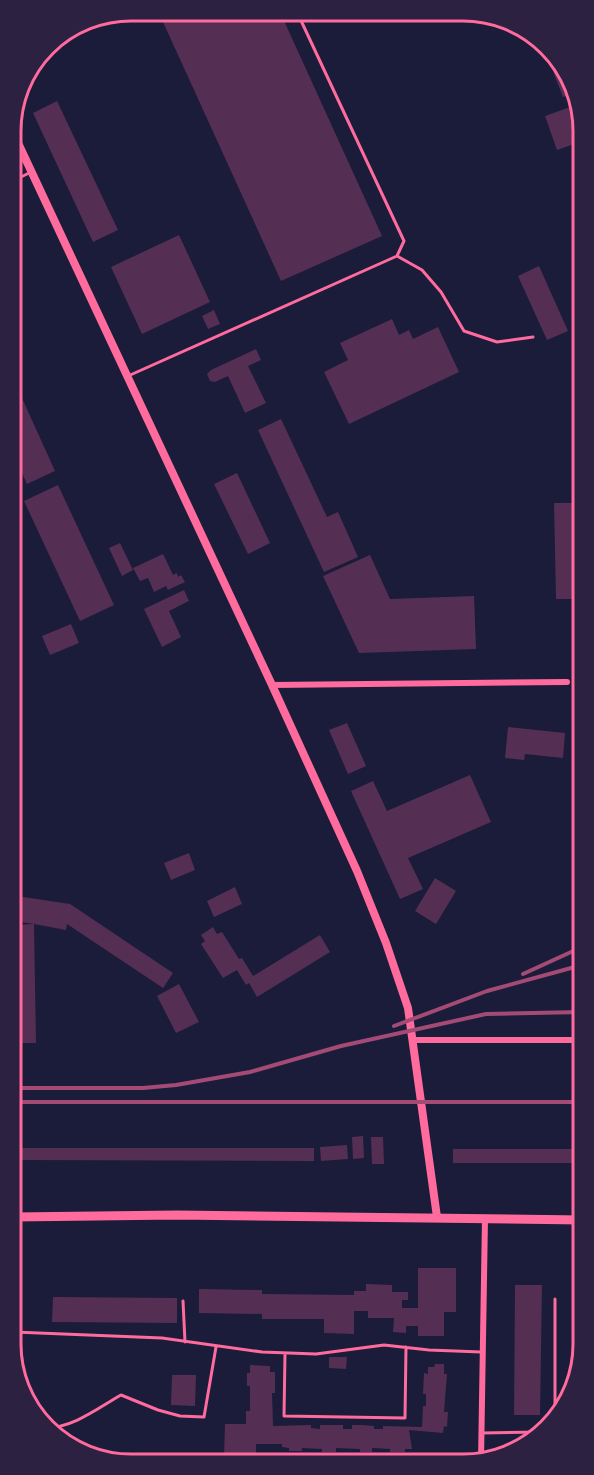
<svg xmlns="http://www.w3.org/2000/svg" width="594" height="1475" viewBox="0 0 594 1475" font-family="'Source Sans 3',sans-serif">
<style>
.building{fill:#542f53}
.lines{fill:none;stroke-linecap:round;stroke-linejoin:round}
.path{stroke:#ff6b9d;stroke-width:2}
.service{stroke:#ff6b9d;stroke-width:3}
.minor{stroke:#ff6b9d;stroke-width:6}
.tertiary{stroke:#ff6b9d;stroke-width:8}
.secondary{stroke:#ff6b9d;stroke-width:9}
.rail{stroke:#a44b75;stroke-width:4}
.rim{fill:none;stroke:#ff6b9d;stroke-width:3}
</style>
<rect width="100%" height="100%" fill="#1b1b3a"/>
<!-- building -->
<path class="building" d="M158,11L280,12L382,236L281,281Z
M555,59L575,93L563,97L549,61Z
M57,101L118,230L93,242L33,113Z
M573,106L580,125V142L557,150L545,116Z
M179,235L210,302L142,334L111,267Z
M539,266L568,331L547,340L518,276Z
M214,310L220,324L208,329L202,316Z
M392,319L399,335L409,330L413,339L438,327L459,372L349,424L324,372L348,360L340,343Z
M256,349L261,360L248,366L266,403L245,413L228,376L215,382L210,381L207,374L211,370Z
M12,376L55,471L27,484L12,451V412L15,410L12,404Z
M281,419L327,517L338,512L358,557L324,572L258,430Z
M237,473L270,543L248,554L214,484Z
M58,485L114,605L80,621L24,501Z
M554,503H581V599H556Z
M120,543L133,570L122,576L109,548Z
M163,554L173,575L177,573L178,577L181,575L185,582L168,590L166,586L154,592L148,578L140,581L133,568Z
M370,555L390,599L474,596L476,649L359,653L323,576Z
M184,590L189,601L169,611L181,637L162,647L144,609Z
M71,624L79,643L50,655L42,636Z
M347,723L366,766L348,774L329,730Z
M508,727L565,733L563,758L525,754L524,760L505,758Z
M470,775L491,822L408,858L423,889L400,899L351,791L373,781L387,811Z
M189,853L195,870L171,880L164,863Z
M435,878L456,891L436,924L415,911Z
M235,887L242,904L214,917L207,901Z
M17,896L70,904L173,973L163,988L67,924L66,930L34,924L36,1043H16L15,925L34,924L14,921Z
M213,927L217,934L222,932L239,959L242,958L253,976L320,935L330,952L257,997L249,983L246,985L237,970L223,978L201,944L205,941L201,935Z
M179,984L199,1022L176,1033L157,996Z
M363,1136L364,1158L353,1159L352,1137Z
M371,1137H383L384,1164H372Z
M347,1145L348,1159L321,1161L320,1147Z
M14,1148H314V1161L14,1160Z
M453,1149H583V1163H453Z
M418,1268H456V1312H444V1336H418V1326H406V1333L393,1332L394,1318H368V1311H354V1334L324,1333V1319H262V1314L199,1313V1289L262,1290V1294L354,1295V1291H366V1284L392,1285V1292H408V1300H402V1308H418Z
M515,1285H542L540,1415H514Z
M53,1297L177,1298V1323L52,1322Z
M329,1357H347L346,1369L329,1368Z
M435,1364H444V1374H447L444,1412H448L447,1427L444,1426L443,1433L409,1430L412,1449H405V1452H390V1449L372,1448V1452H360V1449L336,1448V1452H322V1449L302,1448V1451H289V1448L282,1447V1444H256V1458L224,1457L225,1424H246V1411H250V1386H247V1373H250V1365L270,1366V1372H275V1393H272L273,1426L311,1425V1428L320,1429V1425H343V1429H352V1425H363L374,1426V1429H383V1426L422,1427L423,1406H426V1394H423L424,1373L428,1374V1367H434Z
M172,1375H196L195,1406L171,1405Z"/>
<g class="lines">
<!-- path -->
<path class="path" d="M575,680L581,678"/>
<!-- service -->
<path class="service" d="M297,12L404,241L397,256L422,270L441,292L464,331L497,342L533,337
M11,182L31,172
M128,376L397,256
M183,1301L185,1342
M14,1332L162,1338L262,1352L316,1354L384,1345L429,1350L481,1352
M285,1353L284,1416L405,1418L406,1347
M555,1421V1299
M45,1428C73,1428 98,1408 121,1395L158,1410L180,1416L204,1417L216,1347
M482,1433L540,1432"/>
<!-- minor -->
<path class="minor" d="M272,685L567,682
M412,1040H582
M481,1461L485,1218"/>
<!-- tertiary -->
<path class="tertiary" d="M11,128L272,685L357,871L386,943L408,1008L437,1217"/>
<!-- secondary -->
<path class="secondary" d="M14,1217L177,1215L583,1220"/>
<!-- rail -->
<path class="rail" d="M523,974L582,947
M394,1026L487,991L582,965
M14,1088H143L176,1085L250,1072L341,1046L486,1014L582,1012
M14,1102H583"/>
</g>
<!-- crop -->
<path d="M0 0H594V1475H0ZM131 21H463A110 110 0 0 1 573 131V1344A110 110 0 0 1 463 1454H131A110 110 0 0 1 21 1344V131A110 110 0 0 1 131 21Z" fill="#2d2142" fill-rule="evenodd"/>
<path class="rim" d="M131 21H463A110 110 0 0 1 573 131V1344A110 110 0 0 1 463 1454H131A110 110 0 0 1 21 1344V131A110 110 0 0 1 131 21Z"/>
</svg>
